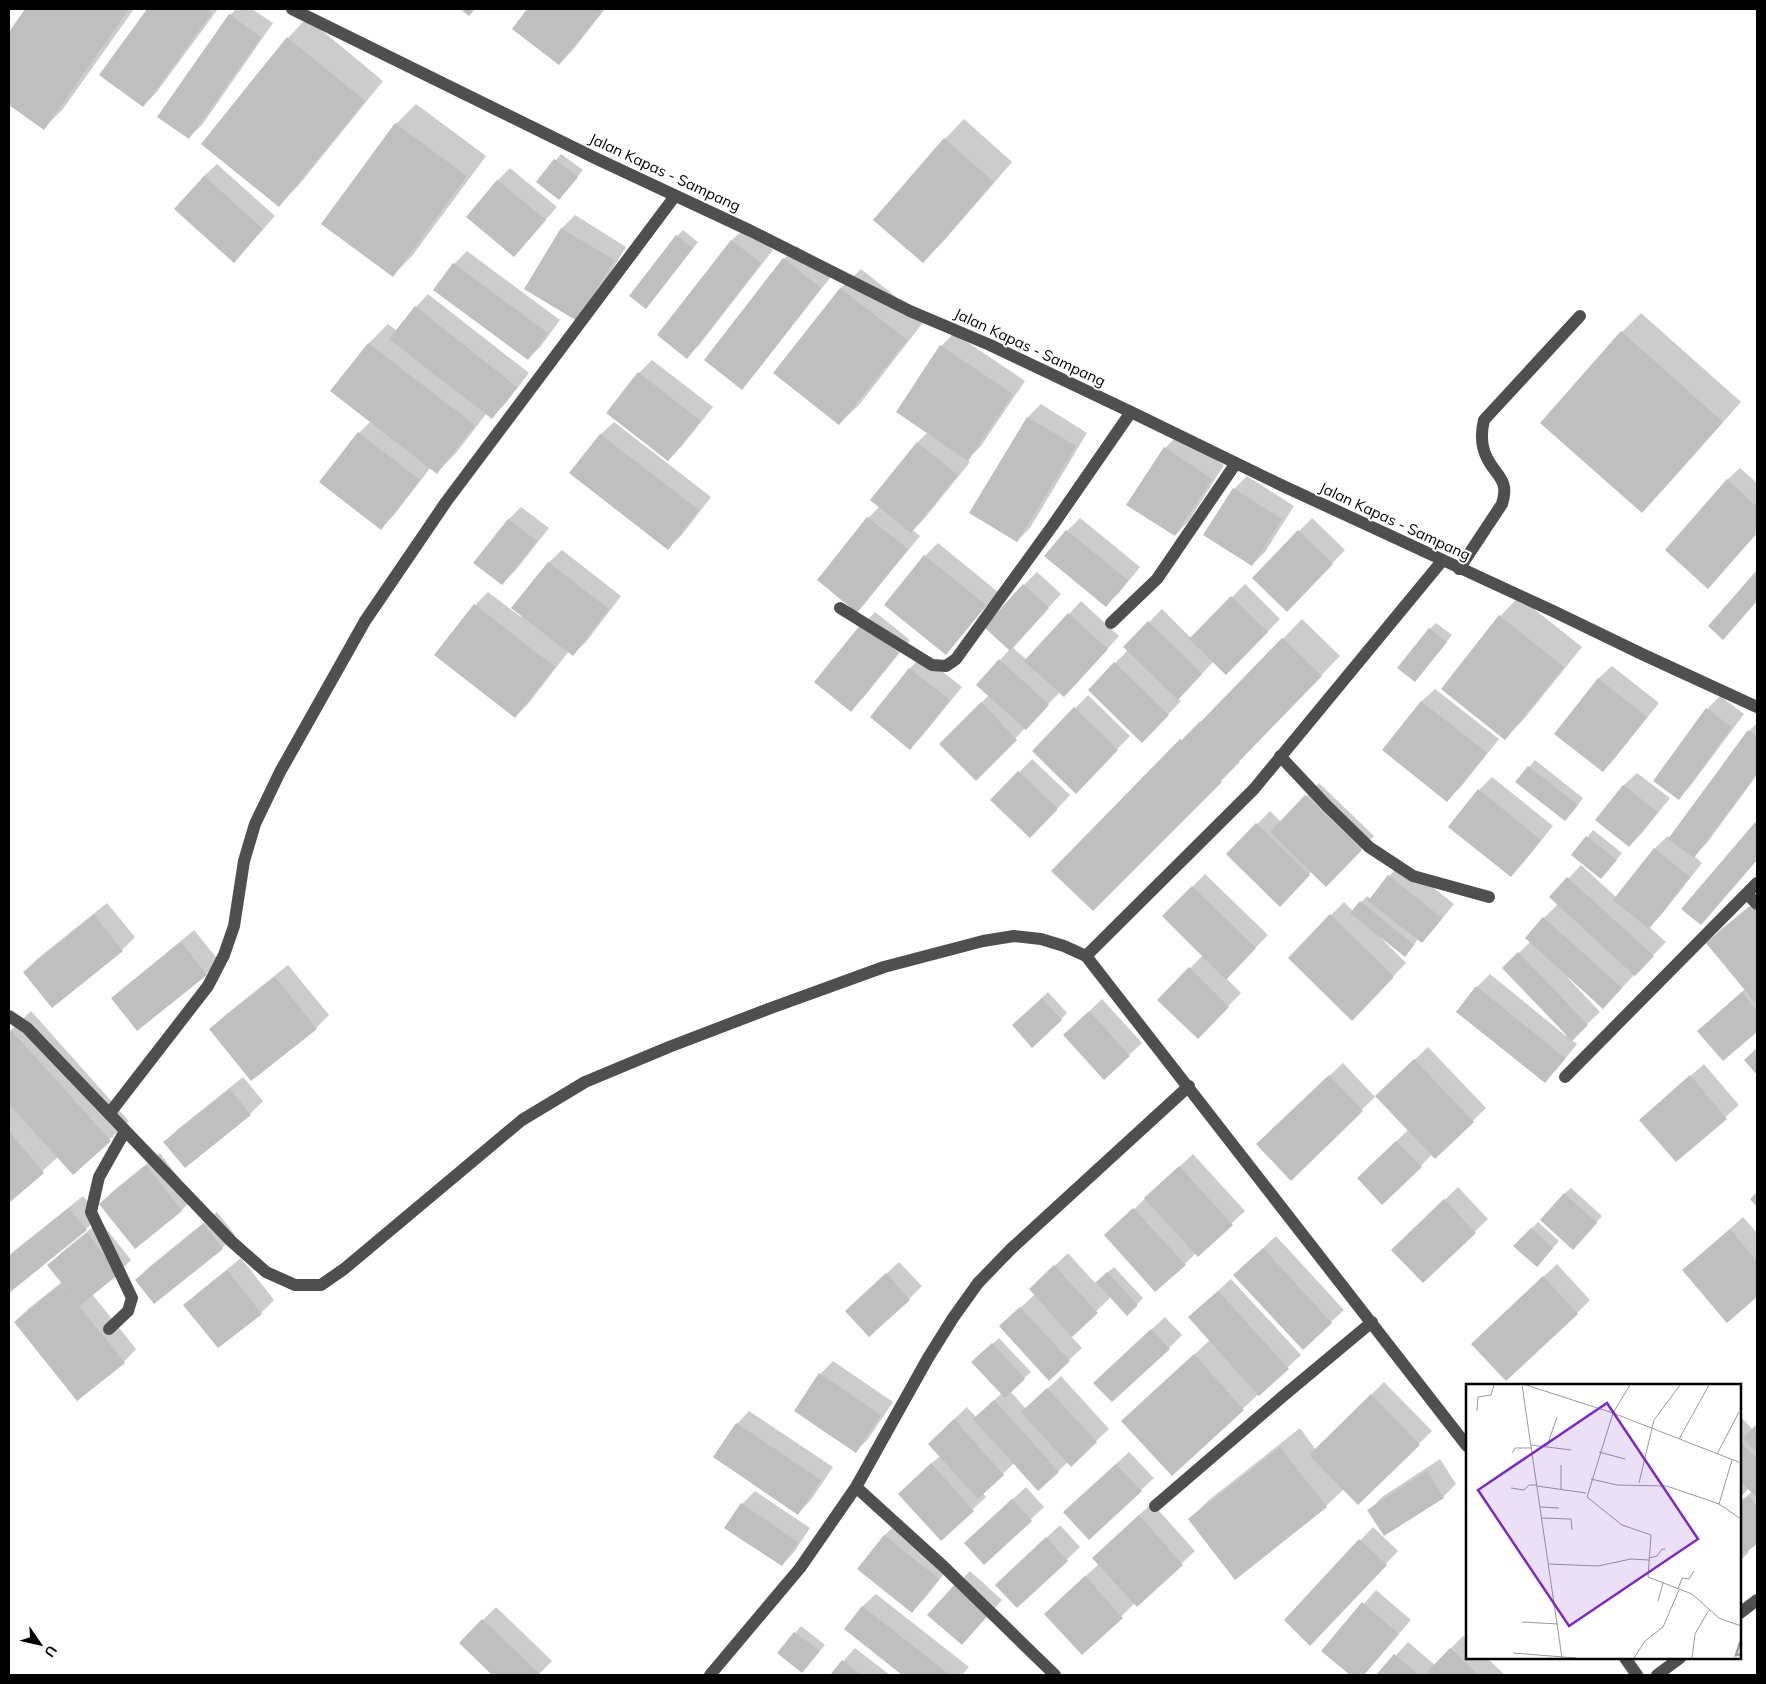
<svg xmlns="http://www.w3.org/2000/svg" width="1766" height="1684" viewBox="0 0 1766 1684" font-family="Mulish,sans-serif">
<style>
.shadow{fill:#0003}
.building{fill:#bfbfbf}
.lines{fill:none;stroke-linecap:round;stroke-linejoin:round}
.minor{stroke:#4f4f4f;stroke-width:12}
.labels{text-anchor:middle;dominant-baseline:central;stroke-width:4;stroke-linejoin:round;paint-order:stroke}
.street-label{font-size:15px;fill:#000;stroke:#fff}
.inset-river{fill:none;stroke:#9d9d9d;stroke-width:2.5}
.inset-road{fill:none;stroke:#999;stroke-width:1}
.view{fill:#7b2cbf;fill-opacity:0.15;stroke:#7b2cbf;stroke-width:2.5}
.inset-edge{fill:none;stroke:#000;stroke-width:2.5}
</style>
<rect width="100%" height="100%" fill="#fff"/>
<!-- shadow -->
<path class="shadow" d="M27,9H134L63,109L44,128L9,103V35Z
M149,9H218L156,93L143,106L101,75Z
M236,9H252L273,23L202,125L189,137L230,15Z
M529,9H605L572,51L559,64L514,29Z
M307,18L383,81L298,186L279,205L288,38Z
M416,104L486,156L412,256L393,275L323,224L396,124Z
M964,119L1012,162L943,242L923,262L874,220L945,139Z
M561,154L583,170L565,192L538,182Z
M217,164L275,216L246,248L204,176Z
M510,168L557,207L514,255L497,181Z
M575,215L626,247L589,307L526,288L562,228Z
M745,228L773,250L700,344L687,357L658,335L732,240Z
M683,230L698,242L652,301L677,236Z
M797,246L833,274L754,375L741,388L784,259Z
M467,251L560,320L541,346L528,359L454,264Z
M861,269L925,320L859,405L839,424L775,373L841,288Z
M428,294L529,373L505,404L492,417L487,413L456,453L437,472L431,467L394,515L381,528L359,433L371,421L332,391L369,343L388,324L397,331L416,307Z
M1641,313L1741,402L1661,492L1542,423L1622,332Z
M954,333L1025,381L981,446L967,460L970,462L924,519L913,530L920,536L869,598L857,611L868,518L880,506L917,443L928,432L941,346Z
M652,360L713,407L681,447L668,460L639,373Z
M1041,404L1087,433L1030,528L1017,541L970,512L1028,417Z
M614,422L711,497L681,536L668,548L571,472L601,434Z
M1178,435L1224,465L1188,522L1175,535L1165,448Z
M1740,468L1757,483V533L1720,574L1727,480Z
M1247,476L1294,506L1265,552L1252,565L1234,489Z
M521,507L549,528L515,571L502,584L475,562L509,519Z
M1080,518L1140,567L1119,593L1106,605L1067,531Z
M1312,518L1345,550L1287,610L1254,578Z
M938,543L998,592L958,640L946,653L925,556Z
M562,550L621,596L586,642L573,654L569,651L528,704L515,717L436,655L475,605L488,592L521,617L522,615L513,608L549,562Z
M1037,572L1061,594L1012,647L1027,660L1081,601L1119,636L1077,683L1060,692L976,779L940,744L989,695L1000,660L1010,649L1024,585Z
M1245,584L1280,619L1226,674L1214,661L1178,699L1181,701L1155,728L1115,663L1128,650L1125,647L1162,609L1192,639Z
M1519,597L1582,647L1524,719L1505,739L1500,616Z
M875,612L910,640L864,697L851,710L862,625Z
M1302,619L1340,656L1238,761L1240,762L1093,909L1053,871L1200,721L1202,723Z
M1436,623L1452,635L1421,674L1430,629Z
M923,656L962,687L923,735L910,748L872,717L910,668Z
M1612,666L1659,703L1615,758L1603,771L1556,734L1599,678Z
M1435,689L1499,739L1460,788L1447,800L1383,750L1422,701Z
M1088,695L1130,736L1088,779L1034,751Z
M1720,696L1744,714L1691,785L1679,798L1707,709Z
M1757,723V775L1707,843L1694,856L1702,863L1662,914L1649,927L1666,942L1616,994L1568,976L1567,977L1600,1012L1571,1039L1577,1044L1558,1068L1545,1081L1477,987L1490,974L1566,1036L1568,1034L1504,968L1530,942L1544,918L1558,904L1551,897L1581,865L1616,897L1655,848L1668,836L1671,838L1749,731Z
M1032,759L1070,795L1043,824L992,800Z
M1535,760L1583,798L1571,814L1517,782Z
M1637,773L1670,798L1642,833L1629,846L1597,820L1624,785Z
M1492,777L1553,826L1524,862L1511,875L1479,790Z
M1319,783L1374,836L1339,872L1312,871L1292,892L1228,854L1270,811L1281,822Z
M1757,822V860L1701,923L1683,908Z
M1593,830L1622,853L1607,871L1573,855Z
M1402,863L1454,904L1434,929L1422,942L1418,939L1411,949L1382,937L1381,938L1406,963L1365,1006L1289,958L1344,902L1353,911L1367,896L1371,899L1389,876Z
M1205,874L1268,935L1226,978L1241,993L1198,1037L1159,1000L1203,955L1192,887Z
M1757,900V1030L1723,1059L1698,1031L1745,989L1707,943L1720,930Z
M107,903L135,937L122,950L52,1007L24,972L37,959Z
M194,930L219,961L206,974L113,998L126,986Z
M288,965L329,1015L316,1028L252,1079L211,1029L224,1016Z
M1048,992L1067,1013L1061,1019H1020Z
M1102,999L1142,1043L1129,1055L1078,1022Z
M31,1011L129,1121L73,1174L58,1157L9,1201V1032Z
M1428,1047L1486,1108L1435,1158L1432,1154L1421,1166L1358,1178L1408,1130L1389,1084Z
M1343,1063L1375,1097L1291,1179L1270,1132Z
M1704,1064L1739,1105L1676,1161L1654,1108Z
M243,1077L263,1101L250,1114L165,1142L178,1129Z
M160,1153L194,1198L182,1210L136,1248L100,1204L113,1191Z
M1193,1154L1245,1211L1198,1255L1196,1253L1185,1264L1119,1223Z
M1458,1187L1488,1219L1423,1281L1406,1237Z
M1571,1188L1602,1216L1579,1242L1564,1194Z
M83,1196L99,1216L86,1229L9,1291V1255Z
M217,1212L235,1235L222,1248L154,1302L136,1280L149,1267Z
M1743,1217L1757,1233V1295L1727,1321L1684,1270Z
M100,1221L131,1260L118,1273L92,1294L136,1349L124,1362L15,1322L28,1309L62,1282L49,1265L62,1252Z
M1538,1222L1559,1241L1543,1259L1515,1246Z
M1276,1236L1344,1310L1331,1322L1248,1262Z
M1068,1253L1095,1283L1114,1267L1143,1298L1127,1314L1111,1297L1071,1336L1082,1348L1069,1360L1014,1314L1035,1294L1043,1277Z
M241,1258L274,1300L261,1313L185,1305L198,1293Z
M899,1262L922,1286L909,1299L860,1298Z
M1557,1264L1590,1300L1577,1313L1486,1331Z
M1231,1279L1301,1355L1172,1474L1123,1421L1210,1340L1189,1317Z
M1165,1317L1182,1335L1169,1348L1108,1370Z
M999,1338L1031,1372L1010,1391L1026,1409L1061,1376L1109,1429L1096,1441L1068,1462L1058,1471L1014,1463L983,1493L986,1497L941,1539L912,1481L940,1456L942,1431L967,1407L976,1417L1002,1393L979,1356Z
M833,1361L893,1402L868,1439L856,1451L820,1374Z
M1384,1382L1432,1431L1358,1503L1344,1489L1326,1506L1189,1519L1209,1500L1300,1428L1316,1450Z
M749,1411L833,1467L811,1500L798,1513L737,1424Z
M1740,1416L1753,1430L1757,1426V1542L1747,1550L1749,1552L1740,1561V1501L1752,1492L1749,1488L1740,1498Z
M1129,1452L1154,1478L1141,1490L1064,1512Z
M1440,1459L1456,1484L1443,1497L1369,1510L1382,1497Z
M1026,1487L1044,1507L984,1563L979,1530Z
M755,1491L810,1528L794,1552L782,1565L742,1504Z
M1152,1503L1195,1551L1137,1605L1135,1603L1082,1654L1058,1601L1099,1564L1107,1545Z
M897,1523L951,1565L925,1598L912,1611L884,1536Z
M1060,1525L1080,1547L1017,1607L1010,1572Z
M1373,1527L1398,1551L1323,1631L1285,1620Z
M970,1571L1002,1600L962,1644L957,1584Z
M1376,1590L1411,1620L1363,1675H1352L1323,1650Z
M876,1594L969,1667L962,1675H904L846,1629L863,1606Z
M496,1607L552,1661L538,1675H494L460,1643Z
M801,1626L825,1645L808,1665L779,1653Z
M1463,1636L1467,1639V1658H1487L1505,1675H1378L1408,1642L1435,1665Z
M855,1648L890,1675H831Z"/>
<!-- building -->
<path class="building" d="M25,9H129L44,130L9,105V32Z
M147,9H207L212,13L143,107L99,75Z
M460,9H475L469,16Z
M527,9H604L559,65L512,29Z
M229,14L261,37L189,139L157,117Z
M287,37L365,101L279,207L201,144Z
M395,123L467,176L393,277L321,224Z
M944,138L994,182L923,263L873,220Z
M554,159L578,177L559,200L536,182Z
M204,176L263,229L234,263L174,209Z
M497,180L546,220L514,257L466,217Z
M561,228L614,260L577,321L524,289Z
M676,235L693,248L646,309L629,296Z
M731,240L761,263L687,359L657,335Z
M783,258L821,288L742,390L704,360Z
M453,263L548,333L528,360L433,290Z
M840,288L907,340L839,425L773,373Z
M415,306L517,387L492,419L389,339Z
M1621,331L1723,422L1642,513L1540,423Z
M368,343L475,425L437,474L330,391Z
M940,345L1013,394L968,461L896,412Z
M638,372L701,421L668,461L606,413Z
M1027,417L1076,446L1017,542L969,513Z
M358,432L420,480L381,530L319,482Z
M600,434L699,510L668,550L569,473Z
M917,442L958,475L911,533L870,500Z
M1164,447L1212,479L1175,536L1126,505Z
M1727,479L1757,507V533L1708,589L1665,550Z
M1233,488L1282,519L1252,566L1203,535Z
M867,517L908,549L857,613L817,580Z
M508,519L537,541L502,585L473,563Z
M1066,530L1128,580L1106,607L1044,556Z
M1298,530L1333,564L1287,612L1252,578Z
M924,555L986,605L946,655L884,605Z
M548,562L609,609L573,656L511,608Z
M1757,570V601L1723,640L1708,626Z
M1023,584L1049,608L1010,651L984,627Z
M1231,596L1268,632L1226,675L1189,639Z
M474,604L555,667L515,718L434,655Z
M1068,613L1108,649L1064,697L1024,661Z
M1499,615L1564,667L1505,740L1441,689Z
M1148,621L1202,674L1178,700L1123,647Z
M861,624L898,653L851,712L814,682Z
M1429,628L1447,642L1415,682L1397,668Z
M1282,638L1322,676L1220,781L1222,782L1093,911L1051,871L1180,739L1182,741Z
M999,659L1049,705L1026,730L976,685Z
M1114,662L1169,715L1142,743L1088,690Z
M909,668L950,700L910,750L870,717Z
M1598,678L1647,717L1603,772L1554,734Z
M1421,701L1487,753L1447,802L1382,750Z
M981,702L1017,740L976,781L939,744Z
M1074,707L1118,750L1076,794L1032,751Z
M1706,708L1732,727L1679,800L1653,781Z
M1748,730L1757,737V773L1694,858L1668,839Z
M1528,766L1578,805L1565,821L1515,782Z
M1018,771L1058,809L1030,838L990,800Z
M1623,785L1658,812L1629,847L1595,820Z
M1478,789L1541,840L1511,877L1448,827Z
M1305,795L1362,850L1326,887L1270,832Z
M1757,820V860L1701,925L1681,909Z
M1256,823L1310,875L1280,907L1226,854Z
M1586,836L1617,860L1601,879L1571,855Z
M1654,848L1690,877L1649,929L1613,900Z
M1388,875L1442,918L1422,943L1368,901Z
M1567,877L1654,956L1635,976L1549,897Z
M1192,886L1256,948L1226,980L1162,916Z
M1360,901L1414,945L1405,957L1350,913Z
M1752,905L1757,911V1005L1706,943Z
M1330,914L1394,977L1352,1021L1288,958Z
M94,915L123,951L52,1008L23,972Z
M1543,917L1622,988L1603,1009L1525,938Z
M181,942L207,975L137,1031L111,998Z
M1518,952L1588,1025L1572,1041L1502,968Z
M1189,967L1229,1007L1198,1039L1157,1000Z
M275,977L317,1029L251,1081L209,1029Z
M1476,986L1565,1058L1545,1083L1456,1012Z
M1742,992L1757,1011V1032L1723,1061L1697,1031Z
M1042,998L1062,1020L1032,1048L1012,1025Z
M1089,1011L1130,1056L1104,1080L1063,1035Z
M11,1030L111,1141L73,1175L9,1104V1031Z
M1757,1048V1075L1744,1060Z
M1414,1059L1474,1122L1435,1159L1375,1096Z
M1329,1075L1363,1111L1291,1181L1256,1144Z
M1690,1075L1727,1119L1676,1162L1639,1120Z
M230,1089L251,1115L185,1168L163,1142Z
M9,1131L44,1173L9,1203Z
M1396,1141L1422,1167L1382,1205L1357,1178Z
M146,1165L182,1211L135,1249L99,1204Z
M1179,1166L1233,1225L1198,1257L1144,1198Z
M1757,1192V1207L1750,1199Z
M1564,1193L1597,1223L1573,1250L1540,1220Z
M1444,1199L1476,1233L1423,1283L1391,1250Z
M69,1208L87,1230L9,1293V1256Z
M1133,1208L1186,1265L1155,1292L1104,1235Z
M203,1224L223,1249L154,1304L135,1280Z
M1531,1228L1553,1248L1537,1267L1513,1246Z
M1730,1229L1757,1261V1297L1727,1323L1682,1270Z
M87,1233L119,1274L79,1306L125,1363L77,1401L14,1322L61,1284L76,1301L47,1265Z
M1263,1248L1332,1323L1303,1350L1233,1275Z
M1054,1265L1098,1313L1072,1337L1029,1289Z
M227,1270L262,1314L218,1348L183,1305Z
M1107,1272L1138,1305L1127,1316L1096,1282Z
M886,1273L910,1300L869,1337L845,1311Z
M1543,1276L1578,1314L1506,1381L1471,1344Z
M1218,1291L1289,1369L1259,1396L1188,1317Z
M1020,1307L1070,1361L1049,1381L999,1326Z
M1151,1329L1170,1349L1112,1402L1093,1383Z
M992,1343L1025,1379L1005,1398L971,1362Z
M1194,1354L1244,1410L1172,1476L1121,1421Z
M819,1373L881,1415L856,1453L794,1411Z
M1047,1388L1097,1442L1071,1467L1021,1412Z
M1371,1394L1420,1445L1358,1505L1309,1455Z
M994,1400L1059,1472L1038,1491L973,1419Z
M954,1419L1004,1475L978,1499L928,1444Z
M736,1423L821,1480L798,1515L713,1457Z
M1757,1424V1452L1743,1438Z
M1740,1442L1757,1459V1498L1740,1481Z
M1280,1447L1327,1507L1235,1580L1188,1519Z
M931,1463L974,1511L941,1541L898,1494Z
M1116,1464L1142,1491L1089,1540L1063,1512Z
M1427,1471L1444,1498L1384,1536L1367,1510Z
M1749,1496L1757,1507V1544L1740,1557V1503Z
M1012,1499L1032,1521L984,1565L964,1543Z
M741,1503L798,1542L782,1566L724,1528Z
M1139,1515L1183,1565L1137,1607L1092,1558Z
M884,1535L939,1579L912,1613L857,1569Z
M1046,1537L1068,1561L1017,1608L995,1585Z
M1359,1539L1387,1565L1310,1646L1284,1620Z
M1085,1576L1123,1618L1082,1655L1044,1614Z
M956,1583L990,1613L962,1645L927,1615Z
M1362,1602L1399,1634L1364,1675H1350L1321,1651Z
M862,1606L950,1675H902L844,1629Z
M482,1619L540,1674L539,1675H492L459,1643Z
M794,1632L820,1651L802,1673L777,1653Z
M1450,1648L1479,1675H1430L1427,1672Z
M1394,1654L1419,1675H1376Z
M842,1660L861,1675H830Z"/>
<g class="lines">
<!-- minor -->
<path class="minor" d="M292,9L595,158L751,231L910,311L990,345L1131,412L1281,485L1553,611L1644,655L1757,707
M1459,569L1502,504C1510,480 1496,476 1487,458C1481,446 1481,432 1484,420L1580,316
M840,608L932,665L946,666L956,659L1053,525L1131,412
M1111,623L1157,579L1236,463
M1280,756L1327,806L1369,847L1413,876L1489,897
M1747,894L1757,904
M1086,956L1254,789L1442,561
M9,1016L27,1028L231,1241L266,1272L295,1285H321L344,1269L522,1120L585,1082L669,1047L771,1008L884,967L983,941L1014,936L1041,939L1064,946L1086,956L1467,1446
M1565,1077L1757,883
M109,1114L208,986L224,955L234,926L244,861L255,824L280,772L365,621L446,502L675,196
M109,1329L128,1311L132,1298L91,1212L99,1177L125,1131
M856,1487L943,1566L1055,1675
M1155,1506L1282,1397L1372,1322
M1740,1613L1757,1600
M1625,1658L1637,1675
M710,1675L800,1568L856,1487L928,1358L953,1318L978,1283L1011,1249L1189,1086
M1657,1675L1680,1658"/>
</g>
<g class="labels">
<!-- street labels -->
<g class="street-label">
<text transform="translate(665 172) rotate(25)">Jalan Kapas - Sampang</text>
<text transform="translate(1030 347) rotate(25)">Jalan Kapas - Sampang</text>
<text transform="translate(1395 521) rotate(25)">Jalan Kapas - Sampang</text>
</g>
</g>
<!-- overview -->
<g transform="translate(1466 1384)">
<rect width="275" height="275" fill="#fff"/>
<path class="inset-river" d="M275,256L270,271L275,270"/>
<path class="inset-road" d="M56,1L96,274M60,1L147,29L275,79M164,1L147,29L121,113L156,141L185,151L182,193L226,210L253,234L275,242M11,27L12,13L25,11L28,1M213,55L243,1M65,61L105,66M81,62L91,33M133,68L159,75M46,69L49,64H65M251,70L273,28M266,76L253,120L275,135M95,81V105M125,95L151,101L201,102L253,120M173,99L188,36L214,1M71,102L120,109M45,104L58,106L63,101H71M74,123L93,124M76,134L105,135L106,146M183,174L191,172L196,165H199M83,180L132,182L165,175L183,176M212,205L216,194L223,195L228,187M192,217L197,199M56,238L92,240M47,269L110,274M168,274L179,257L197,243L213,206M226,274L229,250L243,226"/>
<path class="view" d="M141,19L232,155L103,242L12,106Z"/>
<rect width="275" height="275" class="inset-edge"/>
</g>
<!-- border -->
<rect width="1766" height="1684" fill="none" stroke="#000000" stroke-width="20"/>
<!-- north arrow -->
<g transform="translate(40 1644) rotate(124)" stroke="#ffffff" stroke-width="4" paint-order="stroke">
<path d="M0-4L9 19L0 12L-9 19Z" fill="#000000"/>
<text y="-8" font-size="14" font-weight="bold" text-anchor="middle" fill="#000000">U</text>
</g>
</svg>
